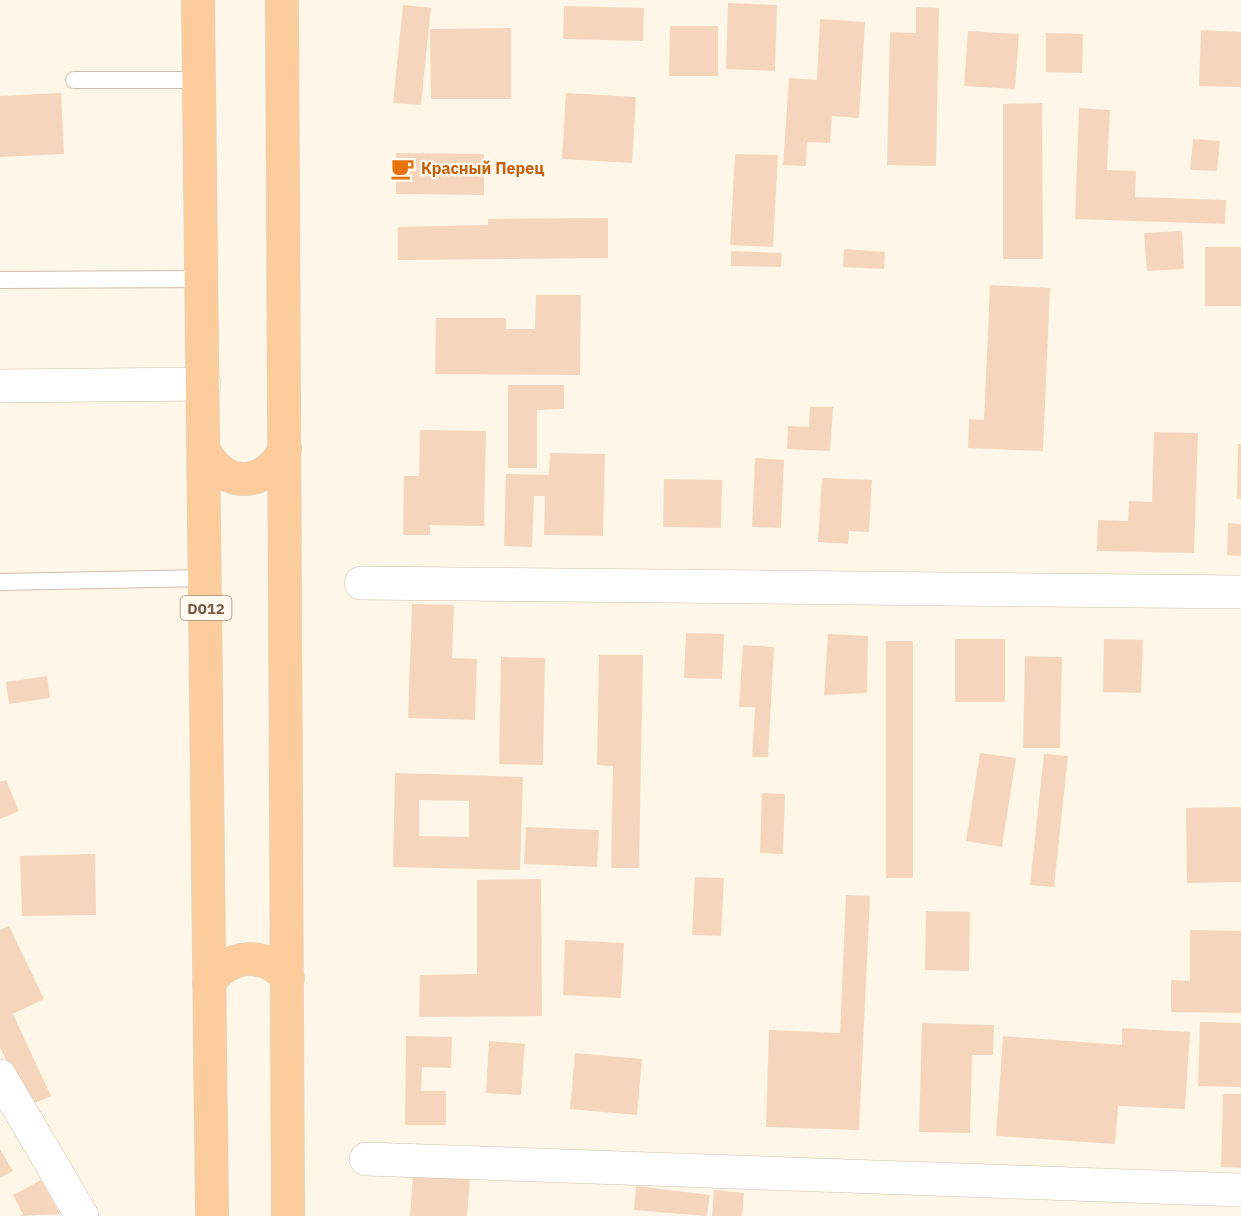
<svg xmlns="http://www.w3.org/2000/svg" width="1241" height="1216" viewBox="0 0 1241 1216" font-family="'IBM Plex Sans',sans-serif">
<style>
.building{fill:#f5d6bd;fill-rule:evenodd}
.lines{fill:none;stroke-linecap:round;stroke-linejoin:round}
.service-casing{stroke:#d0beac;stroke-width:18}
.minor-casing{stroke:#d0beac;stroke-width:34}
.trunk-casing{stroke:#dcd5d0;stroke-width:34}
.service{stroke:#fff;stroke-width:16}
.minor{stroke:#fff;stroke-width:33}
.trunk{stroke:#fdcc9c;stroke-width:33}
.labels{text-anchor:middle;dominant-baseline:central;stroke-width:4.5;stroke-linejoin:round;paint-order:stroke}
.shield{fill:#fff9ef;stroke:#a18c7b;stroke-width:1.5}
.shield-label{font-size:15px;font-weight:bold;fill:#795d49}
.food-label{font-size:16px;font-weight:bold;fill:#c56008;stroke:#fff9ef;text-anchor:start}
</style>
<rect width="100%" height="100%" fill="#fef6e7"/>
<!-- building -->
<path class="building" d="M728,3L777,5L775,71L726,69Z
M403,5L431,8L421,105L393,103Z
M564,6L644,8L643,41L563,39Z
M916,7L939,8L936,166L887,165L890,32L916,33Z
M820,19L865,22L859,118L832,116L830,143L807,142L806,166L783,165L789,78L817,80Z
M670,26H718V76H669Z
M511,28V99H431L430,29Z
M1201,30L1241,32V87L1199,86Z
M968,31L1019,34L1015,89L964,86Z
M1046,33L1083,34L1082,73L1046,72Z
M61,93L64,154L0,157V96Z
M566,93L636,97L632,163L562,159Z
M1042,103L1043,259H1003V104Z
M1079,108L1110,110L1107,170L1136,171L1135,197L1226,200L1225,224L1075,219Z
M1193,139L1220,141L1217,171L1190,170Z
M396,153L484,154V195L396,194Z
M735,154L778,155L773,247L730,245Z
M608,218V258L398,260V227L488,225V219Z
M1182,231L1184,269L1147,271L1144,233Z
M1205,247H1241V306H1205Z
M844,249L885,252L884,269L843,267Z
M731,251L782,253L781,267L731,266Z
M990,285L1050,288L1043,451L968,448L969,419L984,420Z
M536,295H581L580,375L435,374L436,318H506V329H535Z
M508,385H564V409L537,410V468H508Z
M810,407H833L830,451L787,449L788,426L809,427Z
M420,430L486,431L484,526L430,525V535H403L404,476H419Z
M1154,432L1198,433L1194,553L1097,551L1098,520L1128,521L1129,501L1152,502Z
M1238,444H1241V499H1237Z
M550,453L605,454L603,536L544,535L545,496H534L532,547L504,546L506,474L549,475Z
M755,458L784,460L781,528L752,527Z
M822,478L872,480L869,532L849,531L848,544L818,542Z
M664,479L722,480L721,528L663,527Z
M1228,523L1241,524V556L1227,555Z
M412,604L454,605L452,658L477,659L475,720L408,718Z
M686,633L724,634L722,679L684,678Z
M828,634L868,636L867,693L824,695Z
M955,639H1005V702H955Z
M1104,639L1143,640L1141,693L1103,692Z
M886,641H913V878H886Z
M743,645L774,647L768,757H752L755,707H739Z
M599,655H643L639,868H611L613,766L597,765Z
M1025,656L1062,657L1060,748H1023Z
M501,657L545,658L543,765L499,764Z
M47,676L50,698L9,704L6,682Z
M980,753L1016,758L1002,847L966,841Z
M1044,754L1068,756L1054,887L1030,885Z
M395,773L523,777L520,870L393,867ZM419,800L469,801V837L419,836Z
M6,780L19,811L0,819V782Z
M762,793L785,794L783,854L760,853Z
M1241,807V882L1187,883L1186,808Z
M526,827L599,830L597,867L524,864Z
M95,854L96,915L22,916L20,856Z
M695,877L724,878L721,936L692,935Z
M541,879L542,1016L419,1017L420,975L477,974V880Z
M846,895L870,896L859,1130L766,1127L769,1030L840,1033Z
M926,911L970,912L969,971L925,970Z
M9,926L44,999L13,1014L51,1096L28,1106L0,1047V930Z
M1190,930L1241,931V1013L1171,1012V980L1190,981Z
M565,940L624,943L621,998L563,995Z
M1200,1022L1241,1023V1087L1198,1086Z
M922,1023L994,1025L993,1055H972L970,1133L919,1132Z
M1122,1028L1190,1032L1185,1109L1118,1106L1115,1144L996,1136L1003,1036L1122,1045Z
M406,1036L452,1037L451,1068L422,1067L421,1091H446V1125H405Z
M489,1041L525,1044L521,1095L486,1093Z
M575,1053L642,1059L637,1115L570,1109Z
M1223,1094H1241V1168L1221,1167Z
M0,1149L13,1171L0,1178Z
M413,1175L470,1179L467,1216H410Z
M41,1180L60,1214L20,1216L23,1214L13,1195Z
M636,1186L710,1195L707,1216L634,1210Z
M714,1190L744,1193L742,1216H712Z"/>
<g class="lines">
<defs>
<path id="service" d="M74,80H199
M0,280L202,279
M0,582L206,578"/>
<path id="minor" d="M0,386L204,384
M361,583L1241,592
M0,1076L82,1216
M366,1159L1241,1190"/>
<path id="trunk" d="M198,0L212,1216
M282,0L288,1216
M205,452C226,490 266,487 285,449
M209,983C230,953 264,951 288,978"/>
</defs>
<!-- service casing -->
<use href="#service" class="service-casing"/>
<!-- minor casing -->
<use href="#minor" class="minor-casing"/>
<!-- trunk casing -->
<use href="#trunk" class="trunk-casing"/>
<!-- service -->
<use href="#service" class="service"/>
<!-- minor -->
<use href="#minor" class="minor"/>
<!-- trunk -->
<use href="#trunk" class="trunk"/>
</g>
<!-- icons -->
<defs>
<symbol id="cafe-bare" viewBox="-9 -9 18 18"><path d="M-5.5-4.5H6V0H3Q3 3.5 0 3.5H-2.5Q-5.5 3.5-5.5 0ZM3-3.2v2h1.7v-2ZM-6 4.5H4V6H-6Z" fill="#e8710a" stroke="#fff9ef" stroke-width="2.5" paint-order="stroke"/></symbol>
</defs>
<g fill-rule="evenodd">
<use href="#cafe-bare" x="386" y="152" width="33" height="33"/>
</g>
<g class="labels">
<!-- shield labels -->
<rect class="shield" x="180.5" y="596" width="51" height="24" rx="4.5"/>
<g class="shield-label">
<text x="206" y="608">D012</text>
</g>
<!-- food labels -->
<g class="food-label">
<text x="421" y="168">Красный Перец</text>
</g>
</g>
</svg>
